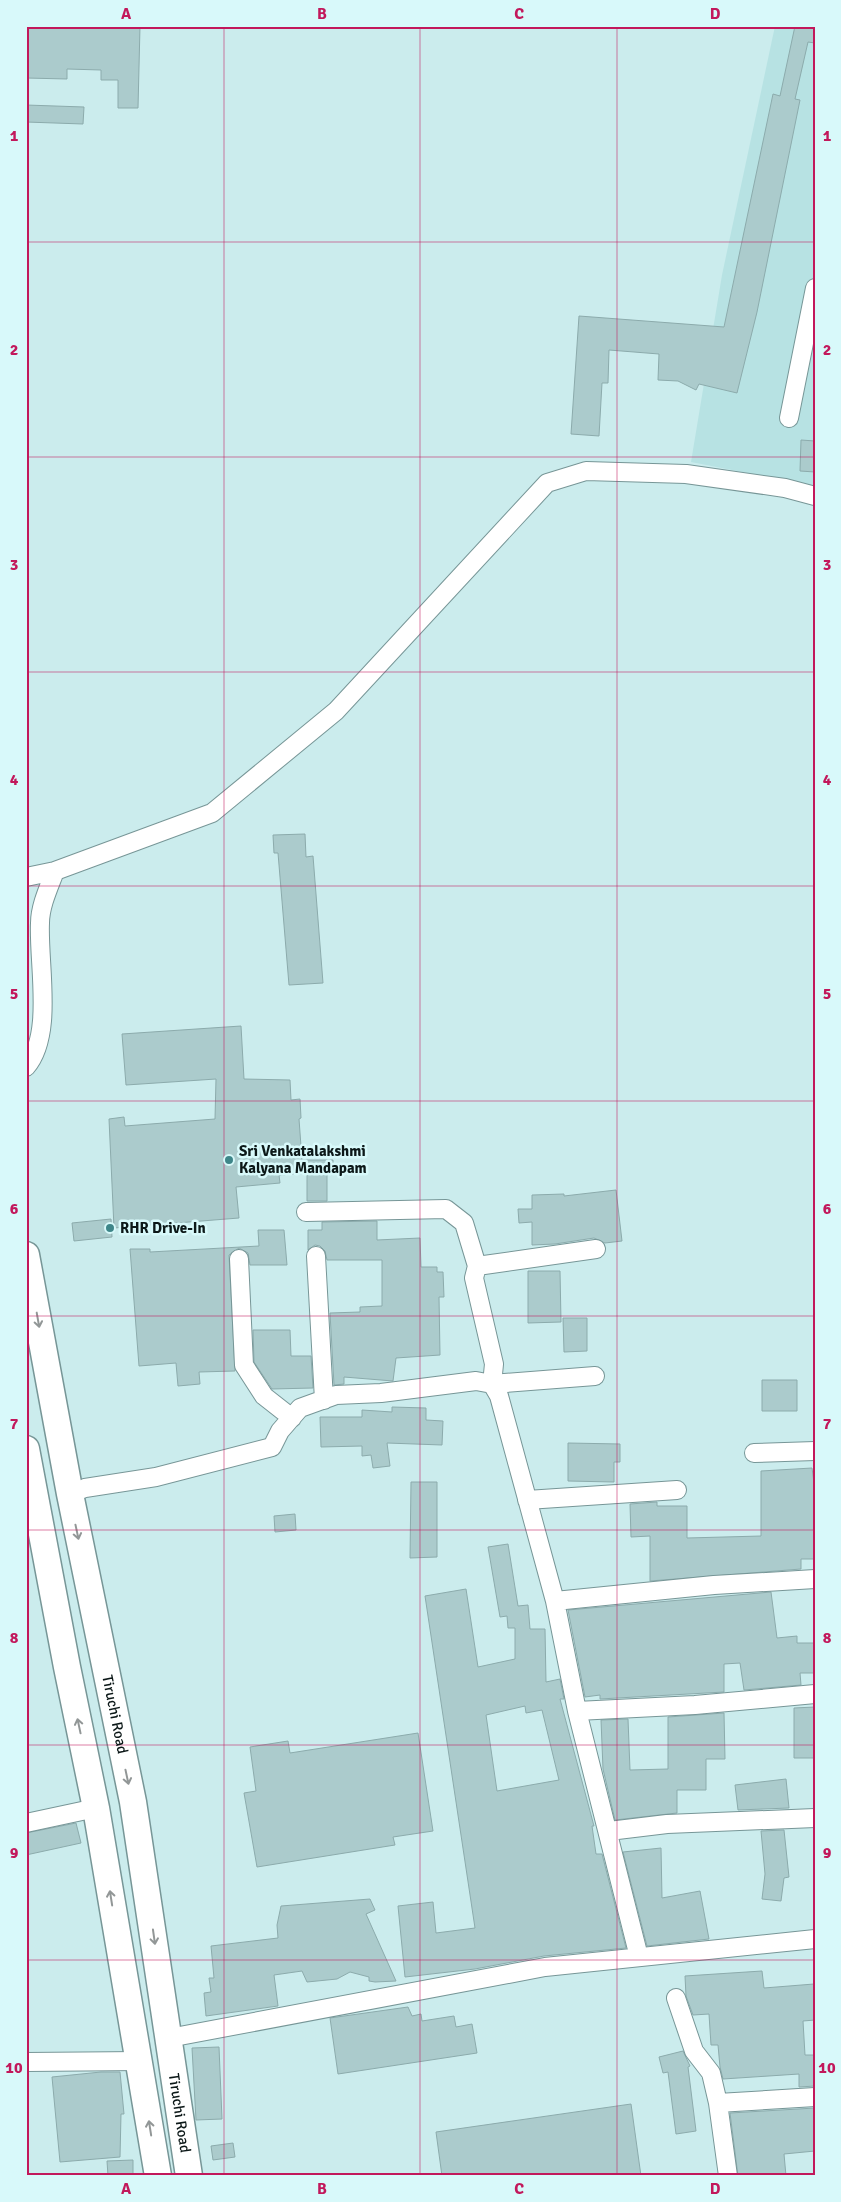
<svg xmlns="http://www.w3.org/2000/svg" width="841" height="2202" viewBox="0 0 841 2202" font-family="Signika,sans-serif">
<style>
.built{fill:#b7e2e3}
.building{fill:#abcbcc;stroke:#8cabac;fill-rule:evenodd}
.lines{fill:none;stroke-linecap:round;stroke-linejoin:round}
.minor-casing{stroke:#779697;stroke-width:20}
.highway-casing{stroke:#779697;stroke-width:29}
.minor{stroke:#fff;stroke-width:18}
.highway{stroke:#fff;stroke-width:26}
.oneway{stroke:#929797}
.grid{fill:none;stroke:#c2185b;stroke-width:1;stroke-opacity:0.55}
.poi-dot{fill:#3e8689;stroke:#d8f9fa;stroke-width:2}
.labels{text-anchor:middle;dominant-baseline:central;stroke-width:5;stroke-linejoin:round;paint-order:stroke}
.poi-label{font-size:15px;font-weight:bold;fill:#0c1818;stroke:#d8f9fa;text-anchor:start}
.street-label{font-size:15px;fill:#0c1818;stroke:#d8f9fa}
.neatline{fill:none;stroke:#c2185b;stroke-width:2}
.grid-label{font-size:16px;text-anchor:middle;font-weight:bold;fill:#c2185b}
</style>
<rect width="100%" height="100%" fill="#cbeced"/>
<!-- built -->
<path class="built" d="M775,26H815V486L691,462L722,275Z"/>
<!-- building -->
<path class="building" d="M26,26H140L138,108H118V80H101V70L67,69V79L26,78Z
M795,26H815V43L808,42L795,99L800,100L757,312L737,393L699,384L696,390L678,381L658,380L659,354L609,350L608,383H602L599,436L571,434L579,316L724,327L773,94L780,96Z
M26,105L84,107L83,124L26,122Z
M801,440L815,441V472L800,471Z
M305,834L306,857L313,856L323,983L289,985L278,853H274L273,835Z
M241,1026L244,1079L290,1080L291,1100L300,1099L301,1118L299,1119L302,1160H333V1171H327V1201H307V1173L279,1175L280,1183L236,1187L239,1218L114,1228L109,1119L124,1117L125,1126L215,1119L216,1079L126,1085L122,1034Z
M616,1190L622,1241L605,1243L594,1238L555,1244L532,1245V1222L519,1223L518,1209H532V1195L564,1194V1196Z
M111,1219L112,1237L74,1241L72,1223Z
M377,1221V1240L420,1238L421,1267H437V1272H443L444,1297H439L440,1355L396,1358L393,1381L344,1377V1384L334,1385L330,1313L360,1312V1307L382,1306V1260H327L325,1251L320,1246L315,1245L308,1250V1230H322V1222Z
M258,1230H284L287,1265H250L248,1253L239,1248L229,1255L235,1371L199,1372L200,1384L178,1386L176,1363L139,1366L130,1249H150V1252L259,1246Z
M528,1271H560L561,1322L528,1323Z
M563,1318H587V1351L564,1352Z
M253,1330H290L291,1356H311L313,1388L272,1389L254,1362Z
M762,1380H797V1411H762Z
M392,1407L426,1408V1420L443,1421L442,1445L387,1443L390,1466L373,1468L371,1455L362,1456V1446L321,1447L320,1417H362V1410L392,1412Z
M568,1443L620,1444V1462H614V1482L568,1481Z
M812,1468L815,1490V1559H801V1569L650,1581V1536L631,1537L630,1504L657,1502V1506H687V1538L761,1536V1471Z
M411,1482H437V1557L410,1558Z
M295,1514L296,1530L275,1532L274,1516Z
M508,1544L518,1606L528,1605L530,1629H545L546,1682L560,1679L564,1699H560L594,1826H592L596,1854H602L626,1948L544,1956L475,1969L405,1977L398,1906L433,1902L436,1933L475,1928L425,1596L466,1589L478,1667L515,1659V1628H508L507,1616L500,1617L488,1547ZM525,1706L526,1713L542,1710L559,1780L497,1791L486,1715Z
M771,1592L777,1638L797,1636V1643H815V1673H800L801,1685L744,1690L740,1663L724,1664V1692L600,1699V1695L585,1697L568,1610Z
M815,1707V1758H794V1708Z
M724,1713L725,1759H706V1790H677V1813L615,1820L603,1769L601,1720L628,1719L630,1770L668,1769V1717Z
M418,1733L433,1831L393,1837L395,1845L257,1867L244,1793L256,1791L250,1747L288,1741L290,1753Z
M786,1779L789,1808L738,1810L735,1785Z
M76,1823L81,1843L26,1855V1833Z
M784,1830L789,1877L784,1878L781,1901L762,1899L765,1874L761,1831Z
M661,1848L662,1898L700,1891L709,1939L647,1946L623,1852Z
M370,1899L375,1910L366,1914L396,1981L375,1982L369,1981V1977L350,1972L337,1979L307,1982L302,1971L274,1975L278,2006L206,2016L204,1993L211,1992L209,1978H214L211,1946L278,1938L277,1925L281,1906Z
M762,1971L764,1988L814,1984L815,2020L803,2021L805,2055H815V2086L799,2087V2074L723,2079L720,2067L718,2045H711L709,2014L693,2015L686,1996L685,1976Z
M408,2007L412,2016L421,2014L422,2021L454,2016L456,2027L472,2024L477,2053L338,2074L330,2018Z
M219,2047L222,2119L196,2120L192,2048Z
M683,2051L690,2066L688,2067L696,2131L676,2134L668,2072L663,2073L659,2057Z
M101,2072H120L124,2114H121L120,2157L60,2162L52,2077Z
M631,2104L641,2176H442L436,2132Z
M815,2108V2151L784,2154L786,2176H738L730,2113Z
M233,2143L235,2157L213,2160L211,2146Z
M133,2160V2176H108L107,2161Z"/>
<g class="lines">
<defs>
<path id="minor" d="M789,418L815,288
M26,877L55,871
M26,1067C54,1035 38,964 40,923C40,906 49,887 55,871L212,813L336,711L547,483L586,471L686,474L785,488L815,496
M306,1212L446,1209L464,1223L477,1266
M316,1256L324,1400
M239,1259L244,1365L264,1396L292,1418
M595,1376L492,1384L494,1364L474,1278L477,1266L596,1249
M754,1453L815,1451
M70,1494L85,1488L156,1477L272,1447L280,1431L300,1408L336,1395L381,1393L476,1381L492,1384L499,1396L555,1601L577,1711L639,1957
M527,1500L677,1490
M555,1601L714,1585L815,1579
M577,1711L695,1705L815,1694
M26,1823L96,1808
M609,1831L667,1824L815,1818
M676,1998L694,2051L711,2073L718,2103L728,2176
M169,2038L545,1967L815,1939
M26,2062L140,2061
M718,2103L815,2097"/>
<g id="highway">
<path id="s1" d="M26,1255L70,1494L133,1802L189,2176"/>
<path d="M26,1449L67,1667L96,1808L158,2176"/>
</g>
</defs>
<!-- minor casing -->
<use href="#minor" class="minor-casing"/>
<!-- highway casing -->
<use href="#highway" class="highway-casing"/>
<!-- minor -->
<use href="#minor" class="minor"/>
<!-- highway -->
<use href="#highway" class="highway"/>
</g>
<!-- one-way arrows -->
<defs><path id="oneway-shaft" d="M-6 0H5M1.5-3L5.5 0L1.5 3" fill="none" stroke-width="1.6" stroke-linecap="round" stroke-linejoin="round" transform="scale(1.25)"/></defs>
<g class="oneway">
<use href="#oneway-shaft" transform="translate(38 1320) rotate(80)"/>
<use href="#oneway-shaft" transform="translate(77 1532) rotate(78)"/>
<use href="#oneway-shaft" transform="translate(79 1726) rotate(-102)"/>
<use href="#oneway-shaft" transform="translate(127 1777) rotate(78)"/>
<use href="#oneway-shaft" transform="translate(111 1898) rotate(-99)"/>
<use href="#oneway-shaft" transform="translate(154 1937) rotate(82)"/>
<use href="#oneway-shaft" transform="translate(150 2128) rotate(-99)"/>
</g>
<!-- grid -->
<path class="grid" d="M224,26V2176M420,26V2176M617,26V2176M26,242H815M26,457H815M26,672H815M26,886H815M26,1101H815M26,1316H815M26,1530H815M26,1745H815M26,1960H815"/>
<!-- markers -->
<g class="poi-dot">
<circle cx="229" cy="1160" r="5"/>
<circle cx="110" cy="1228" r="5"/>
</g>
<g class="labels">
<!-- poi labels -->
<g class="poi-label">
<text x="239" y="1151">Sri Venkatalakshmi<tspan x="239" dy="17">Kalyana Mandapam</tspan></text>
<text x="120" y="1228">RHR Drive-In</text>
</g>
<!-- street labels -->
<g class="street-label">
<text stroke="none"><textPath href="#s1" startOffset="468">Tiruchi Road</textPath></text>
<text stroke="none"><textPath href="#s1" startOffset="872">Tiruchi Road</textPath></text>
</g>
</g>
<!-- border -->
<rect width="841" height="2202" fill="none" stroke="#d8f9fa" stroke-width="55"/>
<rect x="28" y="28" width="786" height="2146" class="neatline"/>
<g class="grid-label">
<text x="126" y="19">A</text>
<text x="322" y="19">B</text>
<text x="519" y="19">C</text>
<text x="715" y="19">D</text>
<text x="14" y="141">1</text>
<text x="827" y="141">1</text>
<text x="14" y="355">2</text>
<text x="827" y="355">2</text>
<text x="14" y="570">3</text>
<text x="827" y="570">3</text>
<text x="14" y="785">4</text>
<text x="827" y="785">4</text>
<text x="14" y="999">5</text>
<text x="827" y="999">5</text>
<text x="14" y="1214">6</text>
<text x="827" y="1214">6</text>
<text x="14" y="1429">7</text>
<text x="827" y="1429">7</text>
<text x="14" y="1643">8</text>
<text x="827" y="1643">8</text>
<text x="14" y="1858">9</text>
<text x="827" y="1858">9</text>
<text x="14" y="2073">10</text>
<text x="827" y="2073">10</text>
<text x="126" y="2194">A</text>
<text x="322" y="2194">B</text>
<text x="519" y="2194">C</text>
<text x="715" y="2194">D</text>
</g>
</svg>
